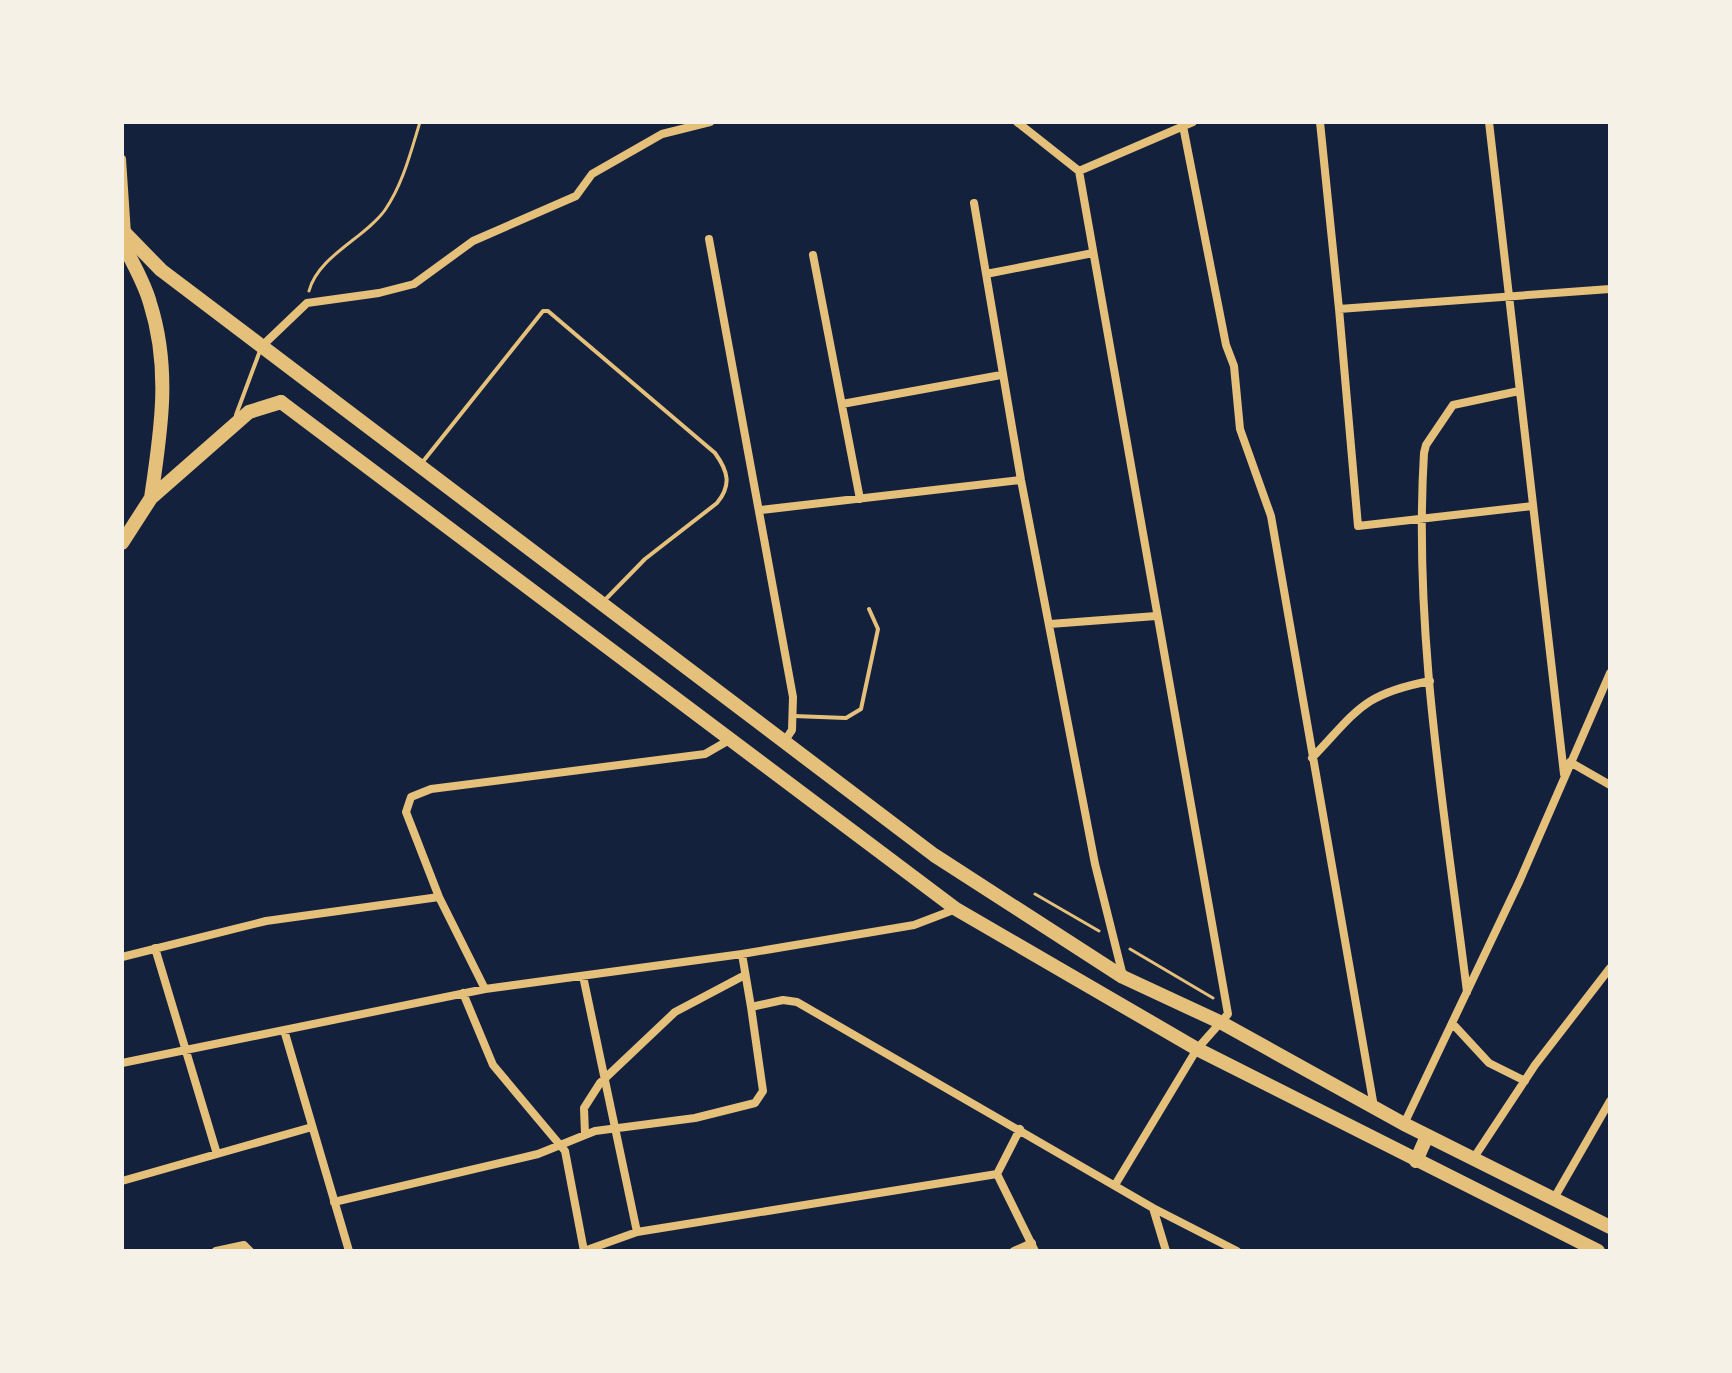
<svg xmlns="http://www.w3.org/2000/svg" width="1732" height="1373" viewBox="0 0 1732 1373" font-family="'Open Sans',sans-serif">
<style>
.lines{fill:none;stroke-linecap:round;stroke-linejoin:round}
.path{stroke:#e5c07b;stroke-width:3}
.service{stroke:#e5c07b;stroke-width:4}
.minor{stroke:#e5c07b;stroke-width:8}
.primary{stroke:#e5c07b;stroke-width:14}
.trunk{stroke:#e5c07b;stroke-width:14}
</style>
<rect width="100%" height="100%" fill="#14213d"/>
<g class="lines">
<!-- path -->
<path class="path" d="M309,291C318,256 365,238 385,210C403,184 411,151 420,122
M1035,894L1099,931
M1130,949L1213,998"/>
<!-- service -->
<path class="service" d="M236,415L261,348
M421,464L543,311H548L715,453C728,471 732,485 717,503L645,559L603,602
M794,716L846,718L861,709L878,629L869,609"/>
<!-- minor -->
<path class="minor" d="M1017,122L1079,171L1193,122
M1320,122L1339,309
M1489,122L1564,774
M1183,126L1226,345L1234,366L1240,429L1271,516L1374,1107
M122,159L127,234
M1079,171L1228,1014L1197,1049L1115,1185
M974,203L1021,480L1095,864L1123,976
M709,239L793,697L792,730L784,742
M813,255L860,499
M986,274L1093,253
M262,346L307,303L379,293L414,284L473,241L576,196L592,174L662,134L710,122
M842,404L1001,375
M1533,506L1358,526L1339,309L1610,289
M761,510L1021,480
M1050,624L1156,616
M1312,758C1357,711 1362,694 1430,681
M1570,762L1610,785
M155,948L217,1154
M742,954L751,1007L783,1000L797,1002L1153,1208L1237,1251
M122,957L266,921L439,897
M583,976L637,1232
M485,989L439,897L406,812L411,797L431,789L705,754L731,739
M1467,992C1445,814 1413,633 1424,453L1426,445L1453,405L1519,391
M463,993L493,1065L565,1151L584,1251
M1452,1023L1489,1063L1525,1081
M284,1030L349,1251
M122,1063L485,989L742,954L914,925L956,909
M1404,1124L1520,880L1610,673
M585,1134L584,1108L600,1083L675,1012L745,975
M1473,1159L1535,1065L1610,968
M997,1174L1035,1251
M122,1181L312,1127
M1553,1200L1610,1101
M334,1202L538,1154L595,1131L695,1118L755,1103L763,1091L751,1007
M1153,1208L1166,1251
M216,1251L244,1245L250,1251
M584,1251L637,1232L997,1174L1020,1129
M1014,1251L1032,1243"/>
<!-- primary -->
<path class="primary" d="M122,230L161,270L934,855L1123,977L1222,1023L1404,1124L1610,1227
M281,402L956,909L1197,1049L1598,1251"/>
<!-- trunk -->
<path class="trunk" d="M122,241C131,261 144,281 150,303C171,369 161,431 151,498
M122,543L151,498L249,412L281,402
M1416,1161L1427,1136"/>
</g>
<!-- border -->
<rect width="1732" height="1373" fill="none" stroke="#f6f1e7" stroke-width="248"/>
</svg>
